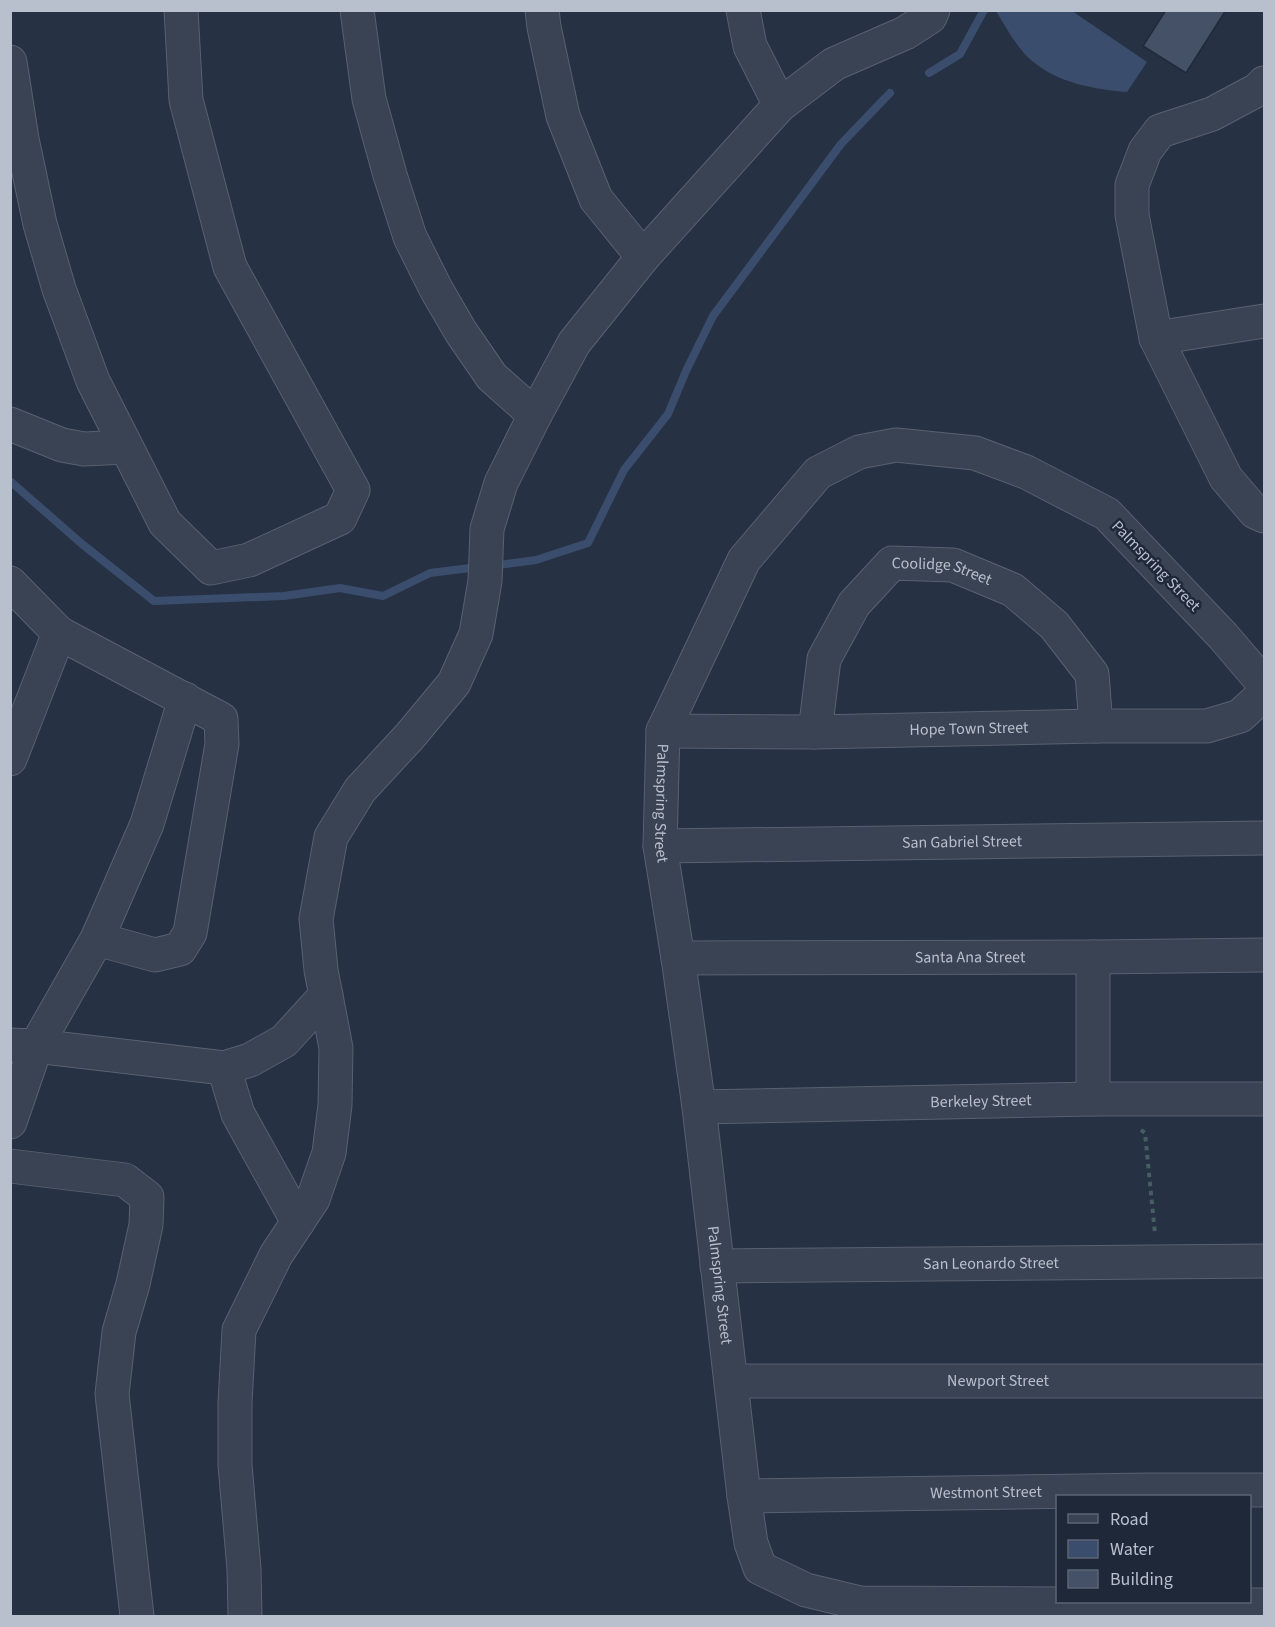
<svg xmlns="http://www.w3.org/2000/svg" width="1275" height="1627" viewBox="0 0 1275 1627" font-family="'Source Sans 3',sans-serif">
<style>
.water{fill:#3b4d6d}
.lines{fill:none;stroke-linecap:round;stroke-linejoin:round}
.stream{stroke:#3b4d6d;stroke-width:8}
.building{fill:#455166;stroke:#212a3a;stroke-width:1.5}
.minor-casing{stroke:#596170;stroke-width:35}
.path{stroke:#465d61;stroke-width:4;stroke-dasharray:4.5 4.5;stroke-linecap:butt}
.minor{stroke:#3a4353;stroke-width:33}
.labels{text-anchor:middle;dominant-baseline:central;stroke-width:5;stroke-linejoin:round;paint-order:stroke}
.street-label{font-size:16px;fill:#b8bfcd;stroke:#1f2839}
</style>
<rect width="100%" height="100%" fill="#263144"/>
<!-- water -->
<path class="water" d="M996,11H1072L1147,62L1127,92C1093,89 1057,83 1031,60C1016,47 1006,27 996,11Z"/>
<g class="lines">
<!-- stream -->
<path class="stream" d="M929,73L960,54L984,10
M10,481L82,544L154,601L284,596L340,588L383,596L430,573L478,567
M491,566L536,560L588,543L624,470L668,414L686,371L713,316L841,144L890,93"/>
</g>
<!-- building -->
<path class="building" d="M1166,10H1226L1186,73L1143,46Z"/>
<g class="lines">
<defs>
<g id="minor">
<path d="M357,10L369,99L390,175L410,237L436,289L461,332L492,377L535,415"/>
<path d="M542,10L544,27L563,116L596,199L643,257"/>
<path d="M743,10L750,46L780,105"/>
<path d="M10,62L22,139L40,224L59,289L93,381L165,523L211,568L249,560L340,518L353,490L230,267L186,100L181,10"/>
<path d="M1264,83L1257,90L1212,114L1160,131L1145,151L1132,185V215L1156,338L1226,478L1255,512L1264,516"/>
<path d="M1156,338L1264,321"/>
<path d="M10,424L62,445L84,449L126,447"/>
<path d="M10,583L59,633L221,719L222,744L190,933L180,949L155,955L97,939"/>
<path id="s1" d="M1264,684L1223,636L1107,514L1026,472L975,453L896,445L859,452L818,473L744,560L663,731L660,846L678,958L699,1107L744,1496L751,1543L760,1568L806,1590L860,1603L1264,1605"/>
<path id="s2" d="M663,731L815,732L1096,726H1207L1240,716L1264,694"/>
<path id="s3" d="M815,732L824,659L854,604L892,563L953,565L1013,590L1054,625L1092,674L1096,726"/>
<path d="M10,759L59,633"/>
<path id="s4" d="M660,846L1264,838"/>
<path d="M1093,957V1099"/>
<path id="s5" d="M678,958L1093,957L1264,955"/>
<path d="M10,1045L36,1046L224,1068L250,1060L284,1041L326,995"/>
<path d="M224,1068L238,1114L298,1222"/>
<path id="s6" d="M699,1107L1093,1099H1264"/>
<path d="M10,1122L36,1046L97,939L147,824L185,699"/>
<path d="M10,1166L125,1180L147,1197L146,1225L133,1284L119,1332L112,1394L137,1616"/>
<path id="s7" d="M717,1266L1264,1261"/>
<path id="s8" d="M731,1381H1264"/>
<path id="s9" d="M744,1496L1148,1490H1264"/>
<path d="M245,1616L244,1569L235,1465V1403L239,1330L276,1255L313,1199L329,1153L335,1105L336,1048L321,970L316,919L331,837L360,790L410,736L454,683L476,634L485,581L487,529L501,483L535,415L574,343L643,257L780,105L834,64L905,33L930,17L933,10"/>
</g>
</defs>
<!-- minor casing -->
<use href="#minor" class="minor-casing"/>
<!-- path -->
<path class="path" d="M1141,1130L1145,1133L1155,1234"/>
<!-- minor -->
<use href="#minor" class="minor"/>
</g>
<g class="labels">
<!-- street labels -->
<g class="street-label">
<text transform="translate(1156 566) rotate(46)">Palmspring Street</text>
<text stroke="none"><textPath href="#s3" startOffset="243">Coolidge Street</textPath></text>
<text stroke="none"><textPath href="#s2" startOffset="306">Hope Town Street</textPath></text>
<text stroke="none"><textPath href="#s1" startOffset="916">Palmspring Street</textPath></text>
<text stroke="none"><textPath href="#s4" startOffset="302">San Gabriel Street</textPath></text>
<text stroke="none"><textPath href="#s5" startOffset="292">Santa Ana Street</textPath></text>
<text stroke="none"><textPath href="#s6" startOffset="282">Berkeley Street</textPath></text>
<text stroke="none"><textPath href="#s7" startOffset="274">San Leonardo Street</textPath></text>
<text stroke="none"><textPath href="#s1" startOffset="1402">Palmspring Street</textPath></text>
<text stroke="none"><textPath href="#s8" startOffset="267">Newport Street</textPath></text>
<text stroke="none"><textPath href="#s9" startOffset="242">Westmont Street</textPath></text>
</g>
</g>
<!-- border -->
<rect width="1275" height="1627" fill="none" stroke="#b8bfcd" stroke-width="24"/>
<!-- legend -->
<rect x="1056" y="1495" width="195" height="108" fill="#1f2839" stroke="#5c6474" stroke-width="1.5"/>
<rect x="1068" y="1514" width="30" height="9" fill="#3a4353" stroke="#5c6474" stroke-width="1.5"/>
<text x="1110" y="1525" font-size="18" fill="#b8bfcd">Road</text>
<rect x="1068" y="1540" width="30" height="18" fill="#3b4d6d" stroke="#5c6474" stroke-width="1.5"/>
<text x="1110" y="1555" font-size="18" fill="#b8bfcd">Water</text>
<rect x="1068" y="1570" width="30" height="18" fill="#455166" stroke="#5c6474" stroke-width="1.5"/>
<text x="1110" y="1585" font-size="18" fill="#b8bfcd">Building</text>
</svg>
